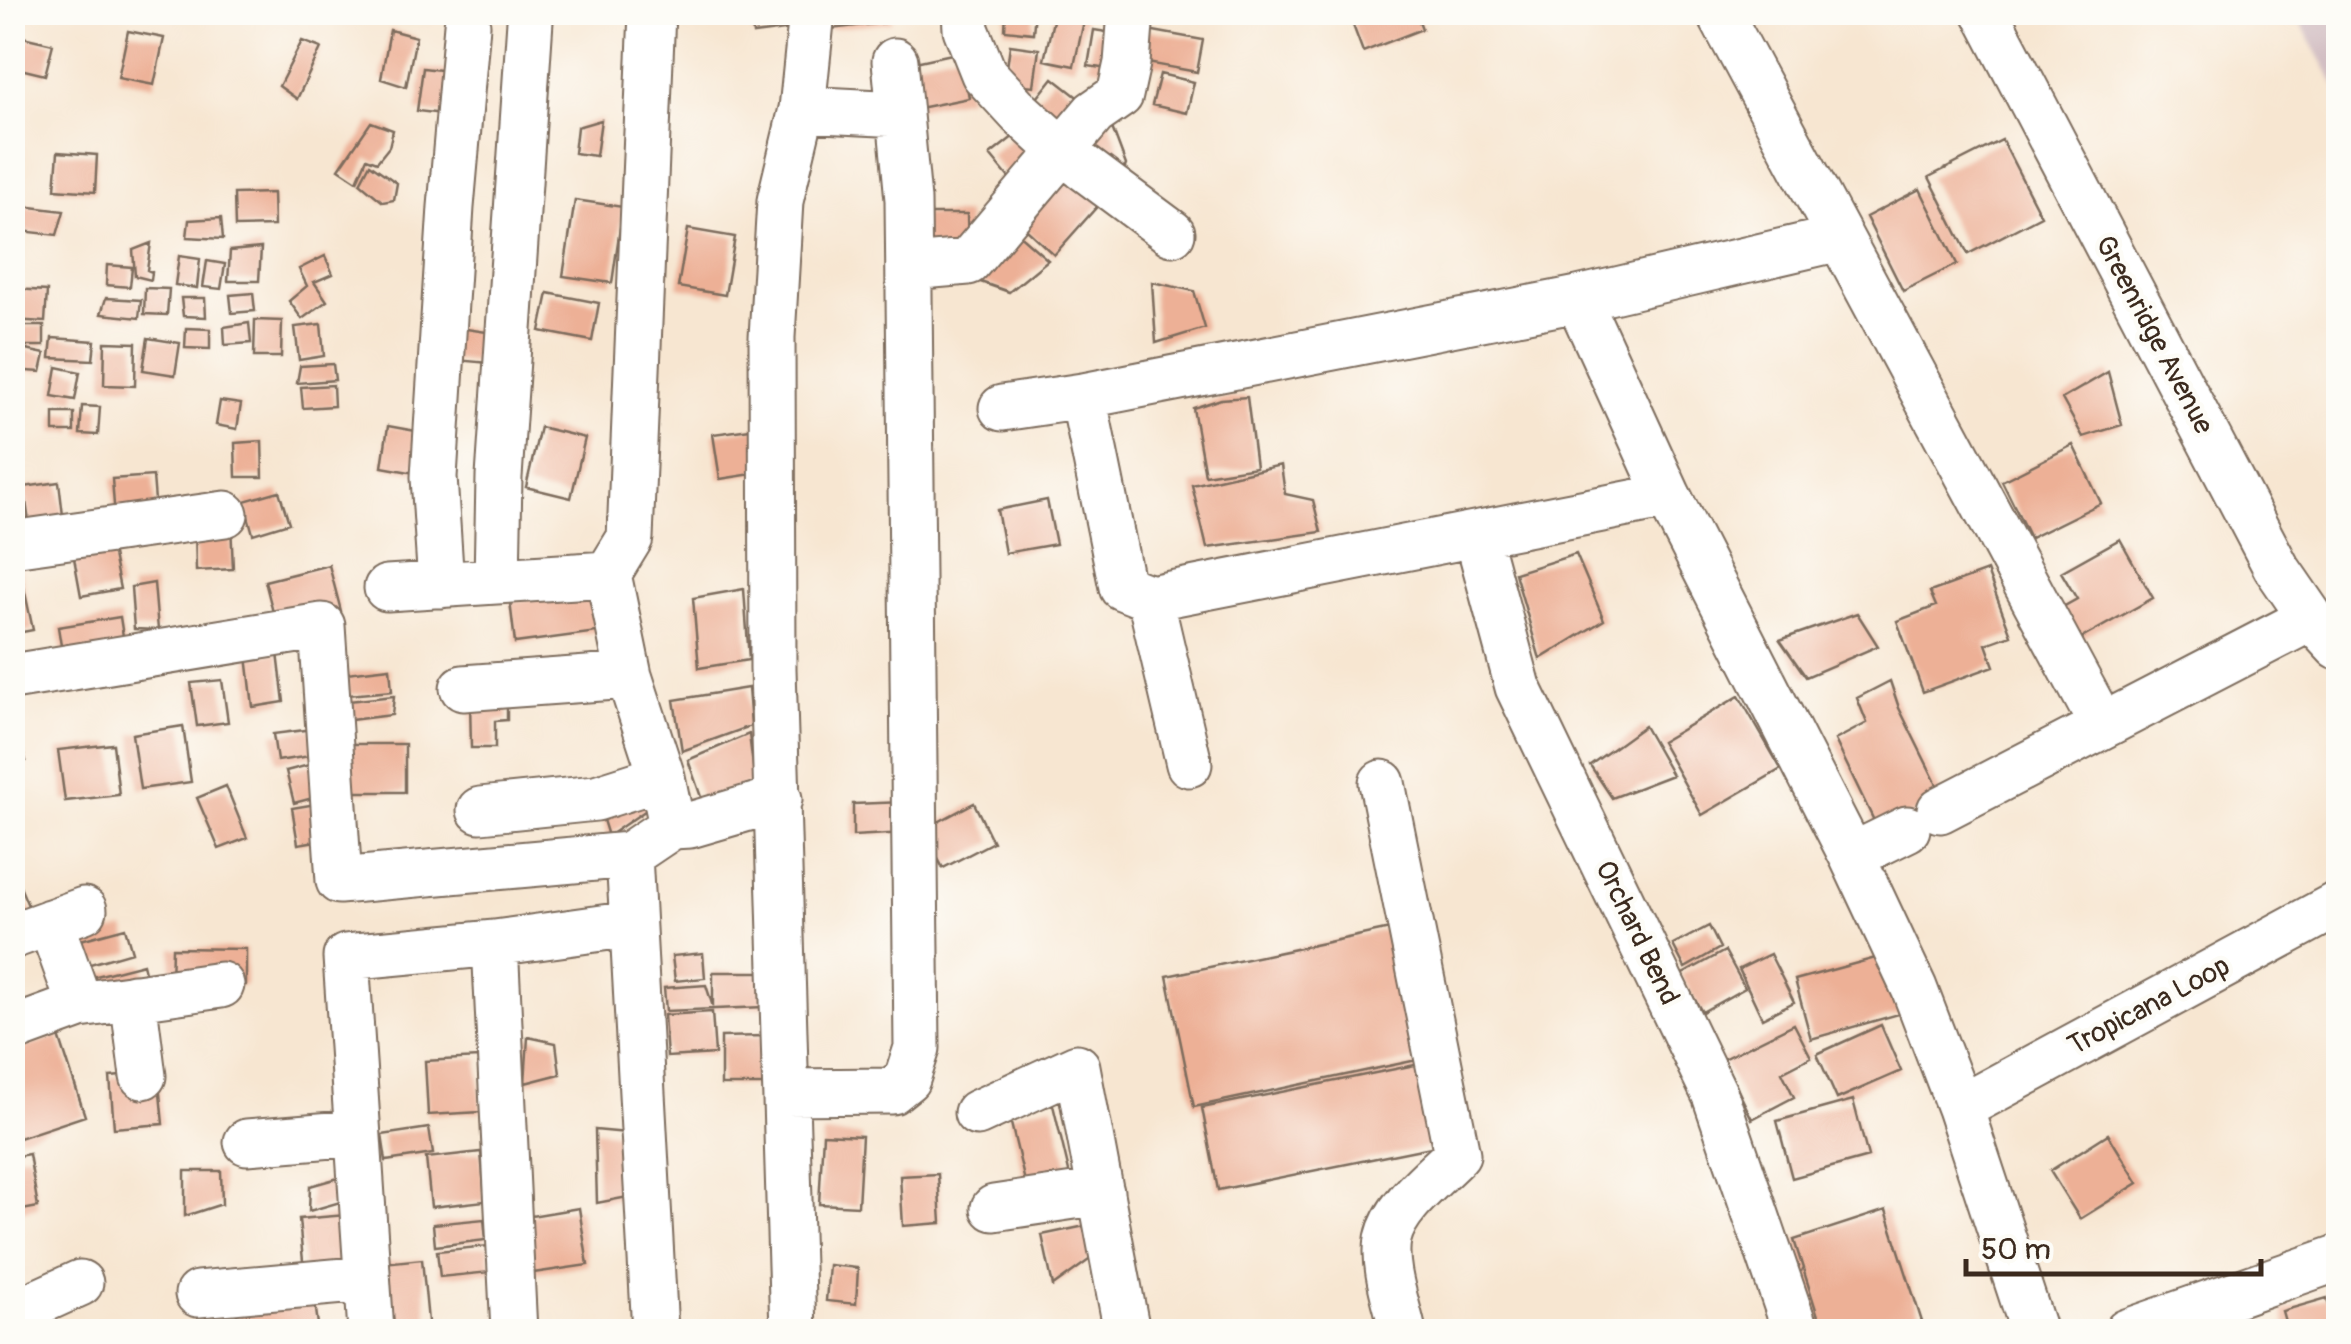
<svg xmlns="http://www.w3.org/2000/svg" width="2351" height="1344" viewBox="0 0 2351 1344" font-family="Pangolin,sans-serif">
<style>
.industrial{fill:#d2bec2}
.building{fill:#edb096}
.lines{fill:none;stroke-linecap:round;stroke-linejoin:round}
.minor-casing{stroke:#7d6c5d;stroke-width:49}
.minor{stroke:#fff;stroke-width:45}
.labels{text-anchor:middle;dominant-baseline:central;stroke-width:9;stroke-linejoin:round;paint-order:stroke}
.street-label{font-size:28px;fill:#3b2a1e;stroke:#fdfcf7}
</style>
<rect width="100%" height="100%" fill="#fdfcf7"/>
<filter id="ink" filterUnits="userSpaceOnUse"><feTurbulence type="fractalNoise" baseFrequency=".01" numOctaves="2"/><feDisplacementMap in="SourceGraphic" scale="20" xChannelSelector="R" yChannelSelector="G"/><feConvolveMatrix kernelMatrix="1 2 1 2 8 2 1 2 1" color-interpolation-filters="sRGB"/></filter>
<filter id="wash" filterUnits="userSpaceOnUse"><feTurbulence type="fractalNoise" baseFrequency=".0048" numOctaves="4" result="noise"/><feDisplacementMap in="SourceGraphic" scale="40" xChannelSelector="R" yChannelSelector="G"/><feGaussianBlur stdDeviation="2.25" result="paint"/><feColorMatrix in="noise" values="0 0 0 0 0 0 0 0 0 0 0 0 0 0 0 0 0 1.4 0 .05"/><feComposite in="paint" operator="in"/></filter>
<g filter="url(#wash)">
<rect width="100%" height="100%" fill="#f7e6d1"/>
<!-- industrial -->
<path class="industrial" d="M2295,13H2338V90Z"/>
<g id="blocks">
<!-- building -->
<path class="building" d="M750,12H790L793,29L753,34Z
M827,12H891L892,22L829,29Z
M1006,12H1035L1033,33L1005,30Z
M1055,12H1086L1074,66L1044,60Z
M1348,12H1416L1422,29L1363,52Z
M1137,28L1203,40L1197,72L1131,60Z
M390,30L416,37L406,87L381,79Z
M1094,30L1126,35L1121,71L1088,66Z
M128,31L164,38L154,85L118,78Z
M14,35L53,44L45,75L12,67Z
M302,41L321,48L297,99L279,86Z
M1010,45L1039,49L1034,86L1005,83Z
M961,52L969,98L914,109L906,64Z
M423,68L458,72L452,115L417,111Z
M1160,74L1194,82L1187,113L1152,105Z
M1053,78L1085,103L1057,137L1026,112Z
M1105,109L1126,165L1119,183L1079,143Z
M601,120L596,156L574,153L577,127Z
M371,122L393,130L389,147L377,162L367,158L357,181L339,169Z
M1019,132L1047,166L1019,190L990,155Z
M2002,140L2041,216L1968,254L1929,177Z
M58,152L97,155L95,192L55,189Z
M370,164L397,183L394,200L383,202L360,183Z
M1064,166L1102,201L1054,255L1015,219Z
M1920,189L1957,264L1903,291L1866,217Z
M273,193L274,226L235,227L234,194Z
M575,200L623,207L612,283L563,276Z
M14,205L64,211L57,235L12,230Z
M922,214H967L968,251H922Z
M221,218L223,239L187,237L189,220Z
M1008,225L1048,260L1009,292L972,279Z
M688,229L735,237L725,295L678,287Z
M151,243L147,270L152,272L151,280L135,276L133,250Z
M261,248L259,281H228L230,251Z
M179,256L200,259L197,288L175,285Z
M325,256L333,274L314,282L327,301L302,319L289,301L307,286L299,269Z
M207,261L225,264L221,289L203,287Z
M107,265L132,267L130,287L106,285Z
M1152,282L1194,291L1205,328L1156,343Z
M145,288L169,289L167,315L144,314Z
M14,289L47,291L45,322L12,320Z
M253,293L255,311L232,313L230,295Z
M548,293L599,303L592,341L540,331Z
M106,298L141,300L139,318L101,314Z
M181,298H205L206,317L183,316Z
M255,320L282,321L281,357H254Z
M249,323L251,343L225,345L224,327Z
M321,324L324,356L299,360L295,327Z
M12,326H44V346H12Z
M453,327L500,334V364L444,359Z
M186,328L210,329V349L185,348Z
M52,338L95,341L93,360L50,358Z
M148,338L180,343L175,375L143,370Z
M105,342L136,343L135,386L104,385Z
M12,347L45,354L41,372L12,370Z
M333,364L335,380L297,383L300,366Z
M57,367L80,372L75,400L52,396Z
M2108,372L2122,425L2083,437L2062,399Z
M333,385L334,406L303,408L301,387Z
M1247,397L1256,467L1205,475L1193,408L1221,399Z
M220,401L241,404L237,429L216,425Z
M82,406L100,407L98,435L80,434Z
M54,413H74V432H54Z
M388,426L421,432L415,473L382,467Z
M540,427L585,438L571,498L526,487Z
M758,428L765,472L720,479L713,434Z
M262,441L263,477H236L235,443Z
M2073,445L2101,503L2030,538L2002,481Z
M1281,465L1285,494L1313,500L1321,532L1207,548L1192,485Z
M153,476L156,514L115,518L112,479Z
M59,482L64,524L30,529L24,487Z
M279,491L289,523L253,534L244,501Z
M1047,500L1056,544L1005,553L997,510Z
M231,523L233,569L196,571L195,525Z
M2120,539L2153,598L2071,644L2054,612L2077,599L2061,572Z
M110,540L120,589L81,596L72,547Z
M1576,554L1604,620L1540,659L1515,573Z
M19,564L33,630L12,634V566Z
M329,565L341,611L277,628L265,581Z
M1987,571L2011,635L1986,644L1994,666L1923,692L1897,621L1936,606L1930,592Z
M154,583L158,630L134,629L131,587Z
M744,589L749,660L699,668L693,598Z
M592,590L597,632L515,643L510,601Z
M1857,613L1878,646L1806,677L1780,640Z
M120,617L125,649L63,658L58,627Z
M278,653L284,702L253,707L247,656Z
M390,668L392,691L348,695L346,673Z
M222,680L228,722L197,726L191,683Z
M1890,681L1899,708L1944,799L1879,831L1835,740L1867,723L1857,698Z
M748,688L751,726L682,751L674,700Z
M394,696L392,715L350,720L348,701Z
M1739,696L1781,769L1702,815L1661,742Z
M507,699V720L495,721V748H471L470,700Z
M12,715L26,761L12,764Z
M183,726L191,782L140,789L132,734Z
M1644,726L1672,775L1612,798L1590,765Z
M313,729L317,755L277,761L273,734Z
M749,734L755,782L702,800L688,760Z
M113,744L119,795L65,801L58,750Z
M351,744H405V792H352Z
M324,761V795L294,803L286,771Z
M226,786L247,838L219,849L197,798Z
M661,800L608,836L600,810Z
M328,802L334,838L298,844L292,808Z
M905,802L906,833L853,836V804Z
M974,803L993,842L943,868L923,830Z
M13,870L32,915L13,923Z
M1709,926L1720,948L1685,968L1673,945Z
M125,928L132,952L73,969L66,944Z
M1390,929L1417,1060L1194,1107L1167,976Z
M172,948L246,949V985L171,984Z
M1725,951L1745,988L1702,1012L1681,975Z
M703,953L705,978L675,981L672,956Z
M1770,954L1794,1002L1762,1018L1739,969Z
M1883,956L1899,1014L1811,1039L1795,980Z
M143,964L149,988L77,981Z
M713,972H764V1007L666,1011L664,988L706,985L713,1007Z
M712,1012L715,1054L667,1057L664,1015Z
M1794,1024L1811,1057L1782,1072L1794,1097L1752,1119L1723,1059Z
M1881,1025L1901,1071L1837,1099L1817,1054Z
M59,1036L85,1116L19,1138L12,1117V1052Z
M763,1036L764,1085H721V1037Z
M528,1037L556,1043L560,1074L525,1083Z
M478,1058L481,1112L428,1115L425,1061Z
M1420,1064L1436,1146L1218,1190L1202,1108Z
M158,1073L163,1124L114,1128L110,1077Z
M1853,1100L1868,1157L1792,1178L1777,1121Z
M1053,1105L1071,1180L1027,1190L1009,1115Z
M429,1128L433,1154L386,1161L382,1135Z
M595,1130L637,1134L638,1195L597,1203Z
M823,1134L862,1136L858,1206L819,1204Z
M2108,1134L2138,1183L2080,1219L2050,1171Z
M481,1152L485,1201L431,1207L426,1158Z
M29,1154L38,1207L12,1212V1157Z
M185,1171H221L222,1204L185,1216Z
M938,1174L941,1223L903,1226L900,1176Z
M345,1176L351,1199L309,1211L310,1186Z
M579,1208L588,1265L533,1273L525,1217Z
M1886,1210L1924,1328L1914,1332H1823L1794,1240Z
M358,1214L364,1276L305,1282L299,1219Z
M484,1219L486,1240L435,1246L433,1224Z
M1090,1225L1096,1255L1053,1286L1042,1235Z
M488,1246L491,1272L440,1277L437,1251Z
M422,1259L429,1332H390L383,1263Z
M829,1265L858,1268L856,1304L826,1301Z
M314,1295L319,1332H239L236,1306Z
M2327,1298L2336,1332H2288L2282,1311Z"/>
</g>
</g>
<g filter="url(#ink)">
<use href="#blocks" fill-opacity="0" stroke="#7d6c5d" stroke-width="2.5"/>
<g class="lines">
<defs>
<path id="minor" d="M652,12L630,538L608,574L629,676L662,777L672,826
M965,12L966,29L984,74L1020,113L1063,152L1172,233
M1719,12L2102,725
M1985,12L2276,567L2311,618L2338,647
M802,109L900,114
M910,267L968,262L1094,113L1120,95L1127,63L1131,12
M1578,299L1668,496L1852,856L1914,988L1960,1108L2034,1332
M1083,396L1122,587L1150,598L1189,764
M1002,408L1083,396L1578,299L1840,238
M1477,535L1518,687L1715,1095L1796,1332
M12,544L225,514
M497,581L499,477L530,21
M441,585L434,477L451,207L467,25
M387,588L608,574
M1150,598L1668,496
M12,677L322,626L339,881L629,855L672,826L690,825L779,799
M463,688L629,676
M1382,783L1457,1154C1435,1177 1395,1206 1388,1239C1383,1267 1397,1304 1403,1332
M480,810L596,798L662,777
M1940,810L2311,618
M629,855L655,1332
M1852,856L1907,829
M50,922L80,1005
M12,936L84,910
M495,943L514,1332
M133,997L143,1076
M12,1030L80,1005L221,985
M786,1092L892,1091L907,1079L917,1048L908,200L895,61
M1960,1108L2338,904
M977,1113L1077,1067L1127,1332
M247,1142L357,1133
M994,1208L1101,1192
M198,1294L367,1279
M12,1314L80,1283
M371,1332L346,957L495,943L631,924
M793,1332L773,669L772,337L780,201L802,109L812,12
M2127,1332L2338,1258"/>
</defs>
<!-- minor casing -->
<use href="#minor" class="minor-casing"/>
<!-- minor -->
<use href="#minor" class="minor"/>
</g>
</g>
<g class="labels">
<!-- street labels -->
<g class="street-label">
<text transform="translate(2154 335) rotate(62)">Greenridge Avenue</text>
<text transform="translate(1637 933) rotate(64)">Orchard Bend</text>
<text transform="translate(2149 1006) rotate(-28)">Tropicana Loop</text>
</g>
</g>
<!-- margin -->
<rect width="2351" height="1344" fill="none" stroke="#fdfcf7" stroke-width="50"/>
<!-- scale -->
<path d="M1966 1259v15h295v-15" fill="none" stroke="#3b2a1e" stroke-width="5"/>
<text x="1981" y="1259" font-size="30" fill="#3b2a1e" stroke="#fdfcf7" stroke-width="8" paint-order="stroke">50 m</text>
</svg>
